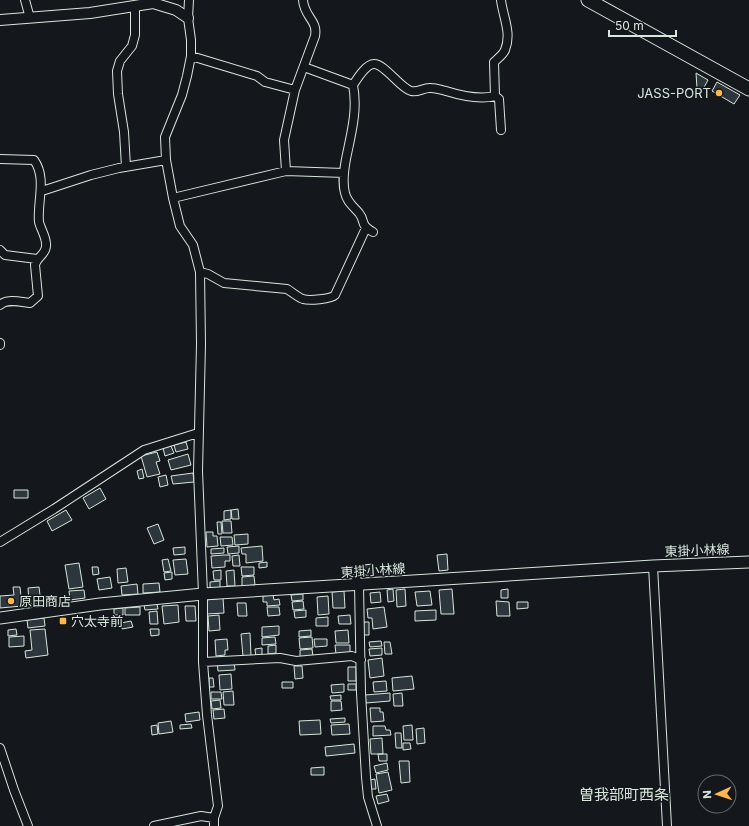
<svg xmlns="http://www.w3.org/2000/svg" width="749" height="826" viewBox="0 0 749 826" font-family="Inter,'Noto Sans JP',sans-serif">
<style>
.building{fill:#2c363c;stroke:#d8e6dc}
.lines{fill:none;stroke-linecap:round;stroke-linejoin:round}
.minor-casing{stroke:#d8e6dc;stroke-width:10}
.tertiary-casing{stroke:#d8e6dc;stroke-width:12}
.secondary-casing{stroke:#d8e6dc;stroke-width:13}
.trunk-casing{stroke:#d8e6dc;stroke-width:15}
.minor{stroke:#14181c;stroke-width:8}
.tertiary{stroke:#14181c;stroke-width:10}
.secondary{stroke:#14181c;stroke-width:11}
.trunk{stroke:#14181c;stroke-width:13}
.poi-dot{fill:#ffb74d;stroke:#14181c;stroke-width:1.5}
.labels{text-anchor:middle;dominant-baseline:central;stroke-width:3;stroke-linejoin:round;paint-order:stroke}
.poi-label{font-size:13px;fill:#d8e6dc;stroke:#14181c;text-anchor:start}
.street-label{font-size:13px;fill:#d8e6dc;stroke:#14181c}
.quarter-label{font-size:15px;fill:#d8e6dc;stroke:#14181c}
</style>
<rect width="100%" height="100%" fill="#14181c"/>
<!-- building -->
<path class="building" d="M696,73L708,80L702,91L697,88Z
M717,82L740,95L734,104L712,91Z
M186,442L188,449L176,452L174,445Z
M171,446L174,453L165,456L163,448Z
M157,452L160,461L156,462L160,474L147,477L141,456Z
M188,454L191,465L171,470L168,460Z
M142,469L144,478L139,479L137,471Z
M193,473L194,482L173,484L171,476Z
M166,475L168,485L160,487L158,477Z
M100,488L106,499L89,509L83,498Z
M14,490H28V498H14Z
M238,509L239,519H232L231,510Z
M66,510L72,520L52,531L47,521Z
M231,510V519L224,520V511Z
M222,521H231L232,533H223Z
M217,522H221L222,534H218Z
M158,524L164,540L154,544L147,528Z
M206,532H213V536H217L218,546L207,547Z
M248,534V544L235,545L234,535Z
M220,537H232L233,545L221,546Z
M239,546V553L228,554L227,547Z
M262,546L263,561L246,563V554H242L241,548Z
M185,547V554L174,555L173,548Z
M224,548V553L211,554V549Z
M447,554L448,570L439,571L437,555Z
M224,555H230V561H225V567L212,568L211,556Z
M239,555L240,566H233L232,556Z
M168,559L171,571L164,572L162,560Z
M186,559L188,574L175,575L173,560Z
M267,562V567L259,568V563Z
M79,563L83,587L69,589L65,565Z
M372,564L373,575H365L364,565Z
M92,567H98L99,574L93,575Z
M241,567H254V575L242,576Z
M126,568L128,582L118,583L117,569Z
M221,570V580H214L213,571Z
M234,570L235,586H227L226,571Z
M172,572V579L165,580L164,573Z
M254,576L255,585L242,586V577Z
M110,577L112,588L99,590L97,579Z
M220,581V588L210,589V582Z
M159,583L160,592L143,593V584Z
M137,584L138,594L122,595L121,586Z
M13,587H20L22,606L0,608V596L14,595Z
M39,587L41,603L29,604L28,588Z
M393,589L394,601L388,602L387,590Z
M405,589L406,606L397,607L396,590Z
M452,589L454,614H441L439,590Z
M508,589V598H501V590Z
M84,590L85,598L70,600L69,591Z
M344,591L345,608H333L332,592Z
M430,591L432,605L417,606L415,592Z
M380,592L381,602L371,603L370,593Z
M303,594V600L292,601L291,595Z
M273,595L274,600L279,599L280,605L267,606V602H263V596Z
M328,596L329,614L318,615L317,597Z
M223,598L224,613L207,614L206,600Z
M303,601L304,609L293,610L292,602Z
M496,601L509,602L510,616H497Z
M517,602H528V608L517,609Z
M237,603H246L247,616H238Z
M157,604L158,609L145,610L144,605Z
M178,605L179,622L164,624L162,606Z
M185,606H195L196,621H186Z
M140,607V615H125V608Z
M267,607H279L280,615L268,616Z
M384,607L387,627L373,629L372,618H368L367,609Z
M123,608V615H114V609Z
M306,610V617L295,618L294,611Z
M436,610V620L415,621V611Z
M157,611L158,624H150L149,612Z
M219,615L220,630L209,631L208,616Z
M350,615L351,624H339L338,616Z
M328,617V626H316V618Z
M44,618L45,626L28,628L27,620Z
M131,621L133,627L122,629L121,623Z
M362,622H369V635H363Z
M279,626V635L262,637V627Z
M16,629L17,635L8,636V630Z
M45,629L48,655L26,658L25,651L32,650L30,630Z
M150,629H159V635L151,636Z
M311,630V636L299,637V631Z
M348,630L349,643H336L335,631Z
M250,633L251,656H243L241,634Z
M24,636V646L9,647V637Z
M275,637L276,644L262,645V638Z
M312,637L313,648L300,649L299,638Z
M227,639L228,650H225V655L216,656L215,640Z
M314,639H327V646L315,647Z
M381,641L382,646L370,647L369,642Z
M384,642H390L392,654H385Z
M276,645V653L268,654V646Z
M335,645H350V653L336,654Z
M262,648V656L256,657L255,649Z
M382,648V655L370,656L369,649Z
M312,649L313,656L300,657V650Z
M382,658L384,676L370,678L368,660Z
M234,661L235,670L218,671L217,662Z
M294,666H302L303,678L295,679Z
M348,667H356V681H348Z
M231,674L232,689L220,690L219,675Z
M412,676L414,689L393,691L392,678Z
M209,678H213L214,687H209Z
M386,681L387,691L374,692L373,682Z
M282,682H293V688H282Z
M344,684V692L332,693L331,685Z
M348,684H356V690H348Z
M233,691L234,705H224L223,692Z
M211,692H221L222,699H211Z
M390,693V701L366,703L365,695Z
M402,693L403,706H394L393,694Z
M341,695V700H331L330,696Z
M220,700L221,708L212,709L211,701Z
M331,701H341L342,710L331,711Z
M370,708H380V712H383L384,721L371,722Z
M224,709L225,718L214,719L213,710Z
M199,712L200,720L186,722L185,714Z
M345,718V722L331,723L330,719Z
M320,720L321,734L300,735L299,721Z
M171,721L173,732L159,734L158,723Z
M191,724L192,728L180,729V725Z
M349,724L350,734L332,735L331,725Z
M157,725L158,734L152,735L151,726Z
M412,725L413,740H404L403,726Z
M373,726H385L386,730H390L391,735L373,736Z
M424,728L425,743L417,744L416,729Z
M395,733H401L402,748H396Z
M382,738L383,754H371L370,739Z
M403,743H410L411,749L403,750Z
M354,744L355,753L326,756L325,747Z
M378,754H387V761H379Z
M399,761H409L410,782L401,783Z
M387,763L388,770L376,773L374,766Z
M324,767V775H311V768Z
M388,772L392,790L379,793L376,774Z
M375,779L376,789H370V780Z
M387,794L389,801L378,804L376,796Z"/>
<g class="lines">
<defs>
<path id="minor" d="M25,0L30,18
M189,0L188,18L191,40V56L187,76L182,95L165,137L166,160L173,198L180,226L193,245L200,272L201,344L198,471L203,594V662L207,715L218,806L214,818V826
M501,0C503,17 512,33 505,50C503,55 497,59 494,62L495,96L499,99L501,130
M191,56L257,76L265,82L295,90
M304,67L353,85C358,110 351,134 346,159C344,170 342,182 345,193C347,202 353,206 359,213C366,222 359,224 373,232
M353,85C357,79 366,64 374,64C385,64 400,88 411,91C418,93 424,87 431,88C437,88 441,90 446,91C462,96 479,100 495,96
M0,159L34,160C47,178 37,202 39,222C41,230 47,238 46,246C46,254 37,257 35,265L38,296L30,303C21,302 7,298 0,305
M126,167L124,132L118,94L117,71L120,61L132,46L135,35V6
M286,171L284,140L295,90L315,36C318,20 304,17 303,0
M41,189L45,190L91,175L119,168L166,160
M173,198L286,171L344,173
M0,250L5,255L37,259
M200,272L208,274L224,283L287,289C292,292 299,298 303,299C309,301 331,299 335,295L366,228
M0,343V345
M0,542L54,509L144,450L198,433
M653,566L667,826
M356,578L359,585L361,693L366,777L368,797L377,826
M203,662L280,658L296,661L352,656L361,660
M0,748L14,790L28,826
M154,826L201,816L214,818"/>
<path id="tertiary" d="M0,20L90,13L153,3L176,10L188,18"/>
<path id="secondary" d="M0,618L100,604L203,594L653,566L749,562"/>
<path id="trunk" d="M588,0L749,89"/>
</defs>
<!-- minor casing -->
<use href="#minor" class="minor-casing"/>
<!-- tertiary casing -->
<use href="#tertiary" class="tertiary-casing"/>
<!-- secondary casing -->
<use href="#secondary" class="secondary-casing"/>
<!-- trunk casing -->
<use href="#trunk" class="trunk-casing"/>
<!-- minor -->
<use href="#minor" class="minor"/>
<!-- tertiary -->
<use href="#tertiary" class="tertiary"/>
<!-- secondary -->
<use href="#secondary" class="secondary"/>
<!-- trunk -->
<use href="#trunk" class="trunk"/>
</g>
<!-- markers -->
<g class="poi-dot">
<circle cx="719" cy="93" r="4"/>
<circle cx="11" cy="601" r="4"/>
<rect x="59" y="617" width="8" height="8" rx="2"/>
</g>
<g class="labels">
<!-- poi labels -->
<g class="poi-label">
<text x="711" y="93" text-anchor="end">JASS-PORT</text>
<text x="19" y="601">原田商店</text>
<text x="71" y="621">穴太寺前</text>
</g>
<!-- street labels -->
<g class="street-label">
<text transform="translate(697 550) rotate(-2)">東掛小林線</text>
<text transform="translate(373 570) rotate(-4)">東掛小林線</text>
</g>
<!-- quarter labels -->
<g class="quarter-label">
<text x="624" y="794">曽我部町西条</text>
</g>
</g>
<!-- north arrow -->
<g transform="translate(717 794) rotate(267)"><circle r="19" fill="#14181c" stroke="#626a69"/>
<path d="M0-3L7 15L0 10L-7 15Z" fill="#ffb74d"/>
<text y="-6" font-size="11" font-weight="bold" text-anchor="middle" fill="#d8e6dc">N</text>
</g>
<!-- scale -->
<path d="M609 30v6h67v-6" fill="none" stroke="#d8e6dc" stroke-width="2"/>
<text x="615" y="30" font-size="12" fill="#d8e6dc" stroke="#14181c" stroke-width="3" paint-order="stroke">50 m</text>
</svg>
